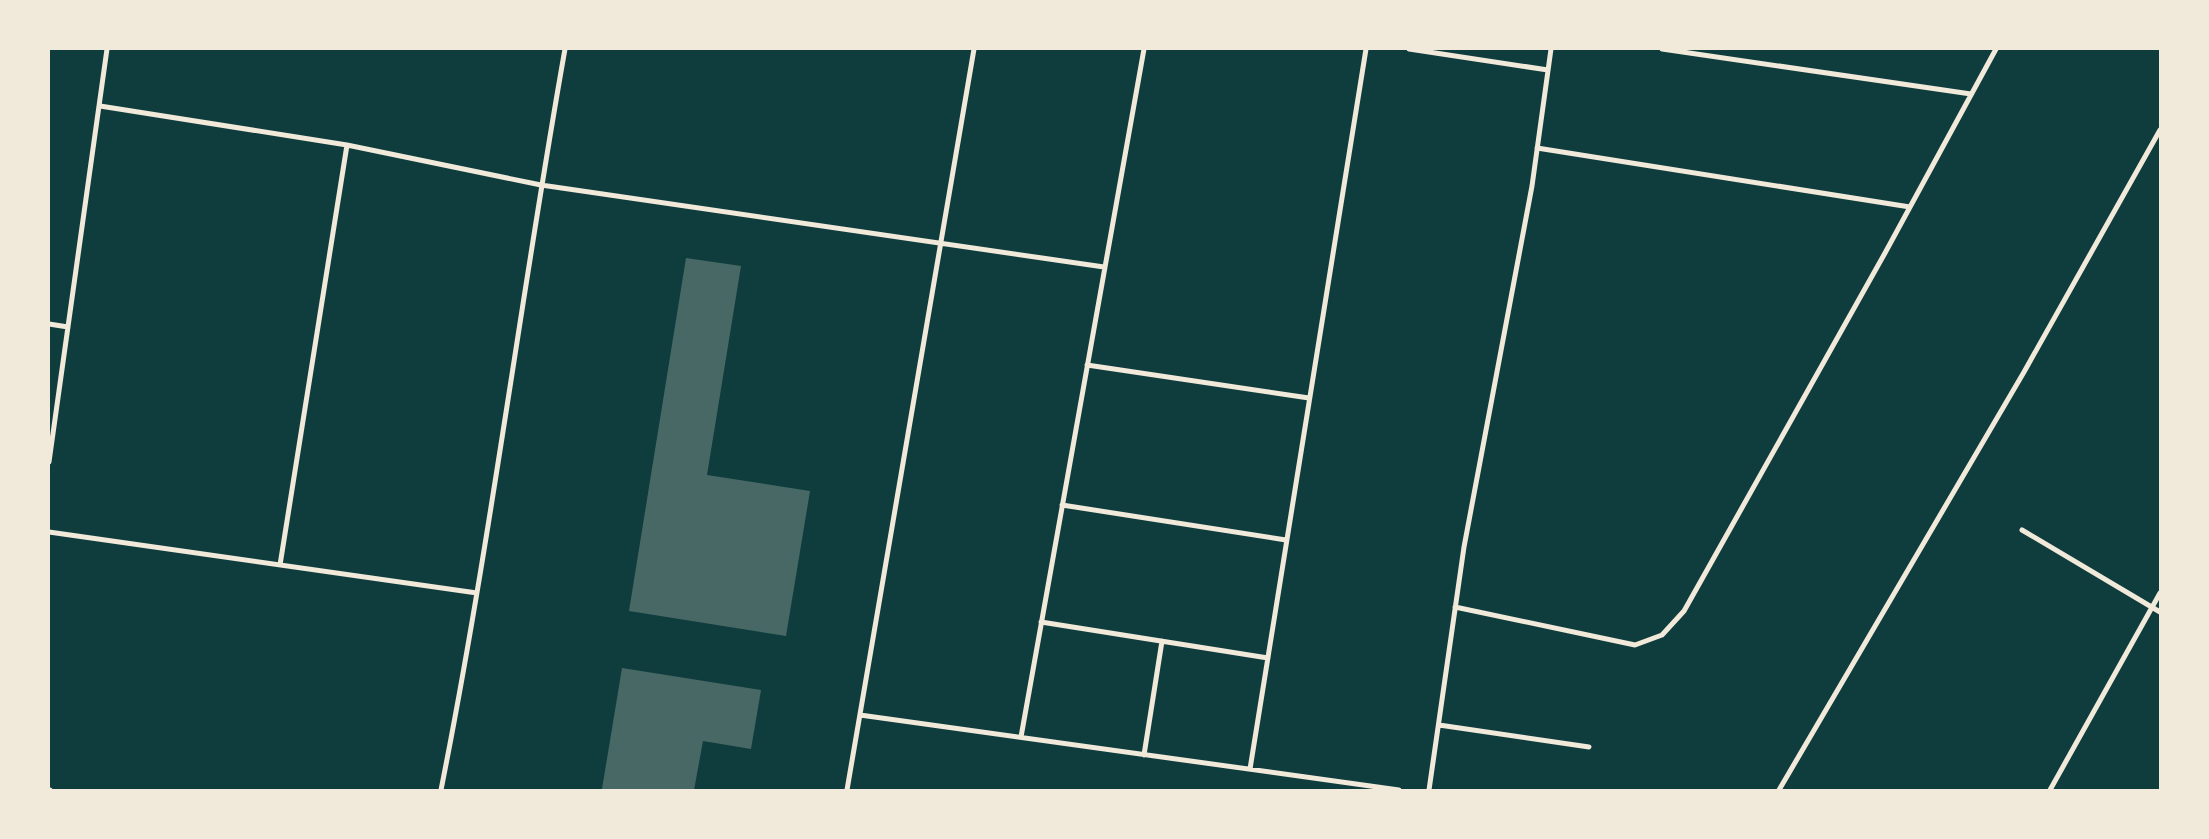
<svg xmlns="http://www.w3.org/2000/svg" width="2209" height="839" viewBox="0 0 2209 839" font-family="'Alegreya Sans',sans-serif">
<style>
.building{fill:#486865}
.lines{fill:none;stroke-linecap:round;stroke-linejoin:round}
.minor{stroke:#f1e9da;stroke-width:5}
</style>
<rect width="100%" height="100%" fill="#0f3d3e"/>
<!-- building -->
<path class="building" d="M686,258L741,266L707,475L810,491L786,636L629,611Z
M622,668L761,690L751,749L703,741L694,790L602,789Z"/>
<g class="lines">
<!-- minor -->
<path class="minor" d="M1409,49L1548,70
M1662,49L1971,94
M100,106L347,145L280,565
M347,145L541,185L1104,267
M1537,148L1910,207
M49,324L68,327
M1087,365L1309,398
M49,462L107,49
M1062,505L1286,540
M2022,530L2160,612
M49,532L477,593
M1455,607L1635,645L1662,635L1684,611L1885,253L1996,49
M1041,622L1268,658
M860,715L1399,790
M1439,725L1589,747
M1021,737L1144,49
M1144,755L1162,641
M1250,769L1366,49
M49,790H50
M441,790C490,544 521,296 565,49
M847,790L974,49
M1429,790L1464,547L1532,186L1551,49
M1779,790L2024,372L2160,130
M2050,790L2160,593"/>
</g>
<!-- border -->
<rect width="2209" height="839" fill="none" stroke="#f1e9da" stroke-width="100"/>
</svg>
